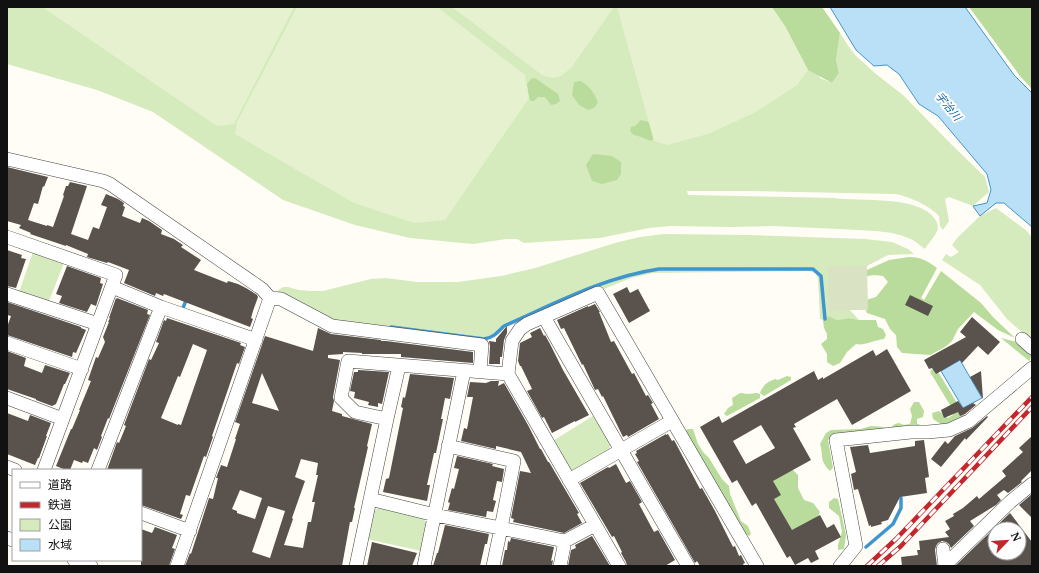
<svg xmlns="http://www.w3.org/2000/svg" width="1039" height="573" viewBox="0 0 1039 573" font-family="'Noto Serif','Noto Sans JP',serif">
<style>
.green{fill:#d5ebbd}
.forest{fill:#b9dc9c}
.cemetery{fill:#d9e3c4}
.pitch{fill:#e6f2cf}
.water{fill:#b9e0f7;stroke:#3f96cf}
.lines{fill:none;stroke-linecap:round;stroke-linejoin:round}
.stream{stroke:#3f96cf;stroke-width:3.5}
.building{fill:#5a524d;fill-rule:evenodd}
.minor-casing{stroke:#444;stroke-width:14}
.minor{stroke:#fff;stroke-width:13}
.rail-casing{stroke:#c4262e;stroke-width:4.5}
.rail{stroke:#fff;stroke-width:3;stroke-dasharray:9;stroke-linecap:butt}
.labels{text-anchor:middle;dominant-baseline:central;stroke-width:4;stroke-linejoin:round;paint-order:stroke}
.water-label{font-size:11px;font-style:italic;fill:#1768a6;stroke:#fff}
</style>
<rect width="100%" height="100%" fill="#fffdf5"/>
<!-- green -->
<path class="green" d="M7,7H773L820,78L832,83L839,73L836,60L840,33L849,47L856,56L876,74L903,95L952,145L985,177L989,192L973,206L949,197L945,199L949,221L943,230L940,226L939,216C928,205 911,197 895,194L753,191H687L688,195L835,198C861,202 919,195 935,219C937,222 939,227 937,231C936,235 927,245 925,249L913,240L903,236L892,233L876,231L839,229L772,226L731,227L670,226L649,228L600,238L524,243L517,239H506L473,244L410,238L355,225L283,200L153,112L97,90L7,64Z
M996,208L1027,231L1032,238V341L1007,319L980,285L942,260L946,254L951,257L959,252L952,245L958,237L980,216Z
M664,234L748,235L865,239L892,242L908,249L914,254L888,255L867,266H828V310H850L859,320L849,318L837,320L829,316L823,320L820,319L818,278C816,273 813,272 808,271L653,273L631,278L604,289L599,287L598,284L506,324C501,327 499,331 495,334C491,337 486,338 483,341L332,323L276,294L277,291L283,287H288L299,290L311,291H323L371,279L386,278L417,282H458L501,276L535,268L615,243L640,237Z
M33,252L64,263L49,301L19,292Z
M593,416L610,444V451L575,472L567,469L551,442Z
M378,508L424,519L428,527L421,551L367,539L372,512Z"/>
<!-- forest -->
<path class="forest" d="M768,7H822L840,33L836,60L839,73L832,83L808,70L785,26Z
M969,7H1032V89L1020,76Z
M535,78L558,94L560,101L556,104L551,105L545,97H538L534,101H531L529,98L527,84L531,79Z
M581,81C590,87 595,93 598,103L594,108L588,110L579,105L572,95L574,82Z
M641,120L655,124L657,137L651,141L638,136L634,135L630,131L631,127L635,126Z
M593,154L612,156L621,162V174L617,180L602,184L592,181L586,165Z
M909,257C922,257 927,261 937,268L921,298L924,300L941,271L981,303L993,317L1015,338L998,330L974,312L958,329L952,341L945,347L930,355L902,353L897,347L896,335L890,329L885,319L867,313L864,306L866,300L876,297L888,282L883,276L875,275L867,276V270L889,260Z
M829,316L837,320L849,318L859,320H876L878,327L883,329L886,335L884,339C875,340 863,346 856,344L847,352L840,363L833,366L827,362V354L821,344L827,339V334L824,328L823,320Z
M1001,338L1021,343L1031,353V357L1029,361Z
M932,369L937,370L966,418L942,425L933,419L932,413L939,411L948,418L953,415V410L930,372Z
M787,376L791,377V380L764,396L760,393C763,385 767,382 775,379L778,380Z
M740,393L748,394L757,393L760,394V398L727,416L724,414L728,408L733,405L732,398Z
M914,402H919L924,411L923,417L917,419V424H919L920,426L890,428L895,424L899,423L904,425L910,424L912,416L910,409Z
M871,426L884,427L886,429L836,437L828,440L833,468L830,471C819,460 824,457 820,444L826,433L831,430L860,429Z
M687,429H693L698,444L703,452L709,458L722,479L729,486L730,494L741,521L748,526L751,534L749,536L745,534L685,433Z
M791,468L798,475V488L804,500L813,503L820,512C813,529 804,528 788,531L772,498L769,476Z
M834,498L838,499L846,535L844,549L838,550V545L842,532L839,516L829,508V502Z"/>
<!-- cemetery -->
<path class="cemetery" d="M828,266H867L868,310H828Z"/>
<!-- pitch -->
<path class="pitch" d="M44,7H294L234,124L217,126L45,9Z
M297,7H437L525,75L529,98L445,220L414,223L354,203L235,134L237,122Z
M452,7H614L571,68C559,78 557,80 542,75Z
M617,7H772L785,26L808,70L797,85L756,112L708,134L667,145L654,141Z"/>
<!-- water -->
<path class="water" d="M830,7H965L1014,75L1032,93V227L1004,203H996L980,216L973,206L987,203L991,190L987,174L938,116L919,104L899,74L887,65L874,66L856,50Z
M960,360L982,398L963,408L941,371Z"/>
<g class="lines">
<!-- stream -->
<path class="stream" d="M183,308L187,298
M391,327L484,339C493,338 498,332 504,326C554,304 604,277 659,269H813L821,276L825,319
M866,547L893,524L901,508V498"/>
</g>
<!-- building -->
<path class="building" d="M7,167L48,177L44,187L43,186L38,204L34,203L28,220L47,226V225L53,227L64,196L63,195L66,186H68L70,182L87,186L71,234L88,240L93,227L99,229L107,207L101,205L106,194L118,199L124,203L123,206L125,207L122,216L140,223L142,218L149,221L162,230L161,234L174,239L183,245L181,247L201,260L194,270L227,283L228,281L238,284L246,288L257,295L258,297L253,311L251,318L253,319L250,327L164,294L163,296L156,293L155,296L124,283L129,270L108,262L107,263L87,257L88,254L66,245V246L30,234L31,233L19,228L21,225L7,221Z
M7,250L22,255L21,258L26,259L16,288L7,286Z
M67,266L101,278L100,283L103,284L96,306L91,304L87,312L59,303L62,296L56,294Z
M627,287L630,293L638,289L650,311L629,323L613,294Z
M910,295L933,306L928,316L905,305Z
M116,298L117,299V298L148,310L147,314L150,315L109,419L108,418L101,436L102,437L97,450L94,448L88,463L83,461L82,463L74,460L70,470H66L56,466L71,429H72L80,410H79L91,381L88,380L96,357L98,358L105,342L103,337L109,322H108L110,318H109Z
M7,302L81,327V328L86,330L76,353L73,352L72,357L7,335V327L11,316L7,315Z
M595,304L600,312H599L611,342L614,341L632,374L634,373L646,396L648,395L653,403L651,404L659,419L628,437L627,435L623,437L603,396L602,397L598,389L595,390L583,364L582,365L564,328L561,329L557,320L588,306V307Z
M972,317L1000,342L988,355L978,346L962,363L960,360L936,374L932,368L929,369L924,360L966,337L960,332Z
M167,318L241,343L240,345L245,347L239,364L237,363L212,436L213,437L206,457L204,456L190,496L186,495L180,514L183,515L181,519L141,505V470H107L117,442L119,443L126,426L124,425L149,359L151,360L159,343L156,342L164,320L166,321ZM193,344L207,350L181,425L178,424V425L161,418L178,376L180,377Z
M507,326V333L504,340L502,357H500V364H489L490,346L489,341L496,342V339Z
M318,328L331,334L381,340V341H386L473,352V363L401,357V354H362V353L343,352V354L328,355V358L340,360L333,397L334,401L332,411L342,414V416L372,424L367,446L368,447L354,508H355L352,522H350L342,566H185L190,553L191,554L209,498L213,499L218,478H216L221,465L227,467L236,439H235L240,424L235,422L265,336L313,351ZM262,373L279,411L252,403ZM301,459L318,463L316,475H318L312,502H315L311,522H308L303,548L284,545L293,519L292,518L305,481L295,477ZM240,490L262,498L255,519L237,513V511L232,509ZM268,506L285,511L270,558L252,552Z
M540,328L544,336L545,335L550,344L563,370L589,415L575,422V421L552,433L544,417L542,418L527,391L532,389L521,366H522H520L518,361L520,343L532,337L530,333Z
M887,349L911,391L852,425L837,399L794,424L796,427L793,428L811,460L773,481L781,495L774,499L792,530L820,515L827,528L834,524L841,537L815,551L819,559L811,563L808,558L795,565L790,556L787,558L756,503L752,506L737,480L732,483L700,427L719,416L722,423L814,371L818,380L823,377V379L873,350L876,356ZM761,425L775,448L746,464L733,441Z
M7,351L26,358L24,366L42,373L45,365L70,373L65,384H64L56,404L52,406L36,400V399L7,389Z
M358,370L389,372L382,404L378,403V407L368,405L369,402L354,398L355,392L350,391L354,372H358Z
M981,371L983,399L970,377Z
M410,374L454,378L450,399L445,398L441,419H443L436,453H434L427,485H430L427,501L383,492L386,479L389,478L403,408L401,407L403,397L405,398Z
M491,381H499L498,386L504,383L528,425L540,449H541L548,462H549L579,513L577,514L582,523L564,533L513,522L514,519L511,518L520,471L531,473L521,452L496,446V449L461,441L464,428L467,429L473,397H467L470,382L486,383Z
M958,401L963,408L973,403L976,405L965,414L960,416L958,412L944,418L941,410Z
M7,413L28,421L30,415L51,423L46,436H47L39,458H38L35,465L7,454Z
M987,416L988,417L966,440L965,438L941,467L931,459L945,441L948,444L955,436L972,428Z
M666,434V435L668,434L672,441L674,440L700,489L702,488L715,511L733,547L735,546L739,556L741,555L745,563L743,564L744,566H700L697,561L695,563L637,462L639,461L635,454L637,453L636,451Z
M1032,436V470L1021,481L1022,482L1008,493L1004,490L997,495L1001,500L996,505L970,521L974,526L951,548L949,544L946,542L942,541L938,543L936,546L935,550L937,566H902L901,557L918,555L917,550H920L919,541L949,537L945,532L950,529L945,521L954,516L953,514L963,508L977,496L979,499L1006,476L1002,471L1023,452L1019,448Z
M924,440L929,477L925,478L927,493L900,497L888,520L881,522L882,524L871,527V525L869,526L858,489L854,490L851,474L856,472L850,447L868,445L870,453L915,446V441Z
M457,456L493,464L492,466L504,469L502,482L497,481L493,500L496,501L493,512L487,511L486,517L448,510L450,503L448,502L452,488L454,489L459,469L454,468Z
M616,464L626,483L630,481L642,502L639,504L654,532L658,530L675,560L665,566H627L626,562L621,553L622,552L614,536L612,537L580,483L608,467L609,468Z
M1032,494V518L1019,505Z
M1010,513L1032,542V566H955ZM995,529H1019V553H995Z
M445,525L489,534L487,544H485L480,566H433L437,553H438Z
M155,527L177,535L172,548L175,549L169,566H141V529L152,533Z
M592,536L610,566H568L571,550L576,548L575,545Z
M511,538L554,547L551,561L553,560L552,566H502L505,550H507L508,541L510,542Z
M372,542L417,553L412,566H367Z"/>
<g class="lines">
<defs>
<path id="minor" d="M7,159L103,181L110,184L262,289L270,298L281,299L332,326L482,345L480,371
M7,237L116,275L44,470
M112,287L161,307L256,340
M7,294L98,324
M544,317L688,566
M1022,339L1032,348
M7,343L82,369
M7,398L63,419
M387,419L355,412L341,398L348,361L508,374
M448,446L514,461L501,528L493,566
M7,467L15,470
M98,470L161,307
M569,480L672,421
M370,499L435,515L565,541L560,566
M141,513L190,531
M7,538L13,540
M565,541L595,525
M943,549L945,566
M74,560L91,566
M945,565L1010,502L1032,484
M177,566L270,298
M356,566L387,419L399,366
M424,566L464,371
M619,566L508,374L512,341L520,329L527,324L598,293L757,566
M840,566L856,546L836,440L911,432H928L949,430L969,421L1032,368"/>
</defs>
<!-- minor casing -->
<use href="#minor" class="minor-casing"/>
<!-- minor -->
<use href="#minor" class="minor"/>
<defs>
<path id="rail" d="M867,566L896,539L1032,397
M878,566L901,546L1032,407"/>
</defs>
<!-- rail casing -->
<use href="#rail" class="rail-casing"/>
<!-- rail -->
<use href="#rail" class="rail"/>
</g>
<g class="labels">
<!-- water labels -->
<g class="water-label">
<text transform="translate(949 106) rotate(51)">宇治川</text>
</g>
</g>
<!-- border -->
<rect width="1039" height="573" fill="none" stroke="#111111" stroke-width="16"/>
<!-- legend -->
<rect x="12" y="469" width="130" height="92" fill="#ffffff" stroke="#a0a0a0"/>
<rect x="20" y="482" width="20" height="6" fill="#ffffff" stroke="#a0a0a0"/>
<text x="48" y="489" font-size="12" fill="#111111">道路</text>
<rect x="20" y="502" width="20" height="6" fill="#c4262e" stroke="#a0a0a0"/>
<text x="48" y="509" font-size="12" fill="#111111">鉄道</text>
<rect x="20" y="519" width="20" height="12" fill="#d5ebbd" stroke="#a0a0a0"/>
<text x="48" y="529" font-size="12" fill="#111111">公園</text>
<rect x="20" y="539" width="20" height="12" fill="#b9e0f7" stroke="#a0a0a0"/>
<text x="48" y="549" font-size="12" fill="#111111">水域</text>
<!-- north arrow -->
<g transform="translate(1007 541) rotate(65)"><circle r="19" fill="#ffffff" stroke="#a0a0a0"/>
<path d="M0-3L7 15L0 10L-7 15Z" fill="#c4262e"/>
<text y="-6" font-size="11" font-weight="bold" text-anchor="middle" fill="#111111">N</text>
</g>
</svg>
